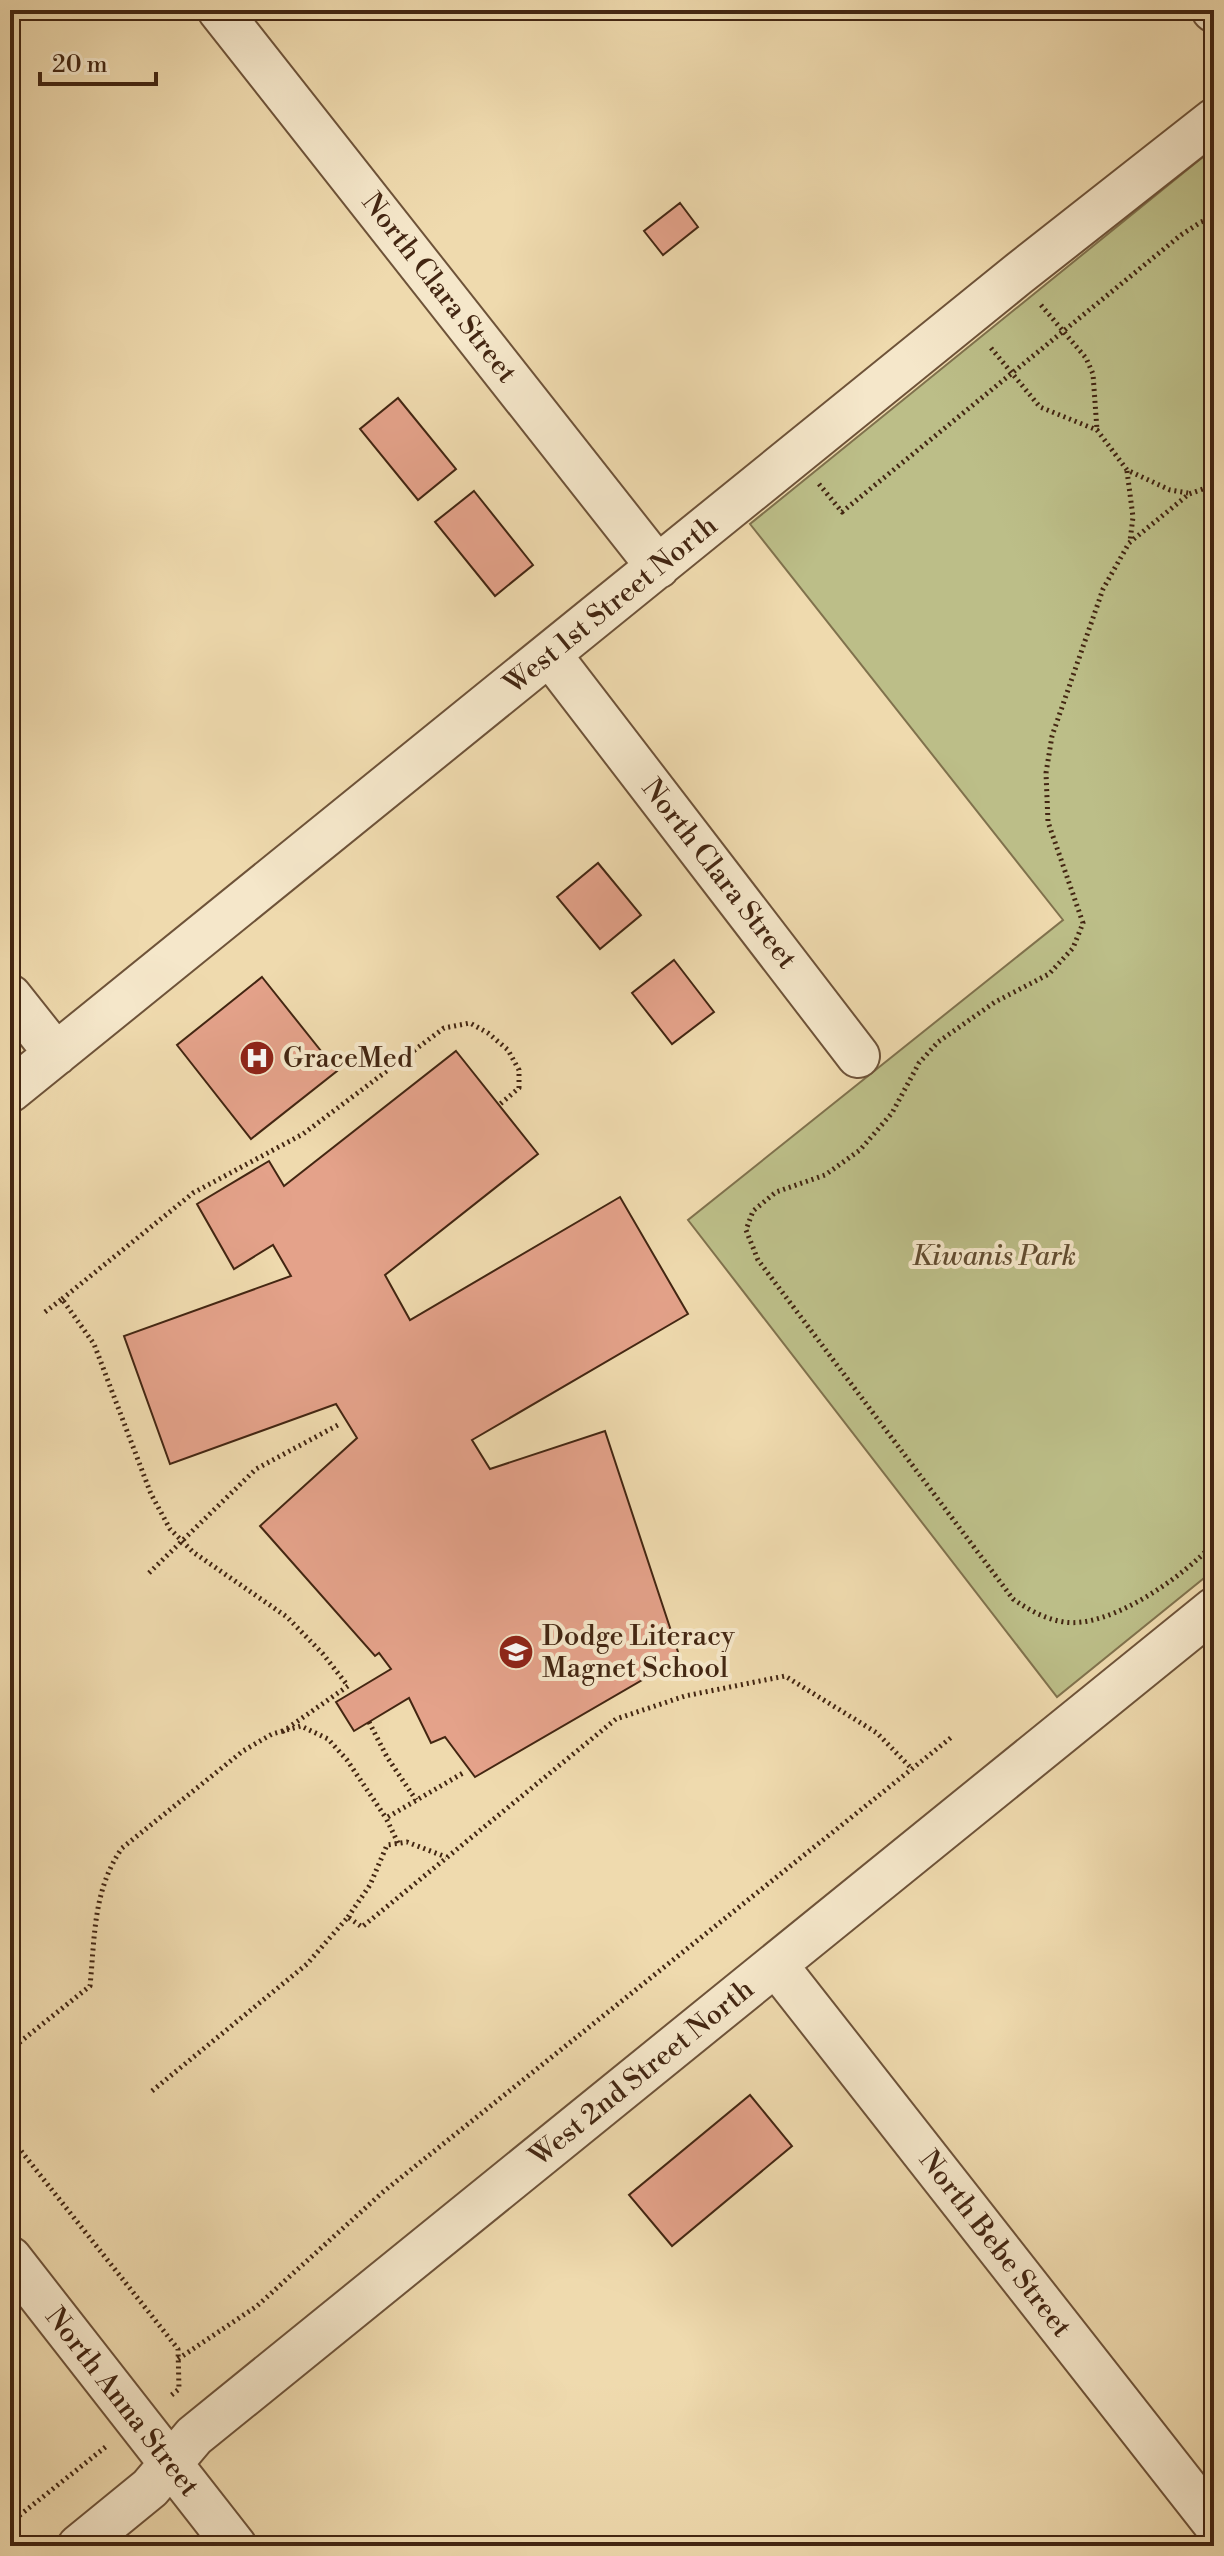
<svg xmlns="http://www.w3.org/2000/svg" width="1224" height="2556" viewBox="0 0 1224 2556" font-family="'Libre Bodoni',serif">
<style>
.green{fill:#bcbe88;stroke:#80724d;stroke-width:2}
.building{fill:#e4a28a;stroke:#432612;stroke-width:2}
.lines{fill:none;stroke-linecap:round;stroke-linejoin:round}
.minor-casing{stroke:#6e5339;stroke-width:46}
.path{stroke:#432612;stroke-width:5;stroke-dasharray:2 4;stroke-linecap:butt}
.minor{stroke:#f5e7ca;stroke-width:42}
.labels{text-anchor:middle;dominant-baseline:central;stroke-width:8;stroke-linejoin:round;paint-order:stroke}
.street-label{font-size:28px;fill:#432612;stroke:#f5e7ca}
.poi-label{font-size:28px;fill:#432612;stroke:#f5e7ca;text-anchor:start}
.park-label{font-size:28px;font-style:italic;fill:#614c30;stroke:#f5e7ca}
</style>
<rect width="100%" height="100%" fill="#efdaae"/>
<filter id="stains"><feTurbulence type="fractalNoise" baseFrequency=".0025" numOctaves="4"/><feColorMatrix values="0 0 0 0 .2 0 0 0 0 .09 0 0 0 0 .02 0 0 0 .5 -.17"/></filter>
<radialGradient id="worn" r=".72"><stop offset=".6" stop-color="#630" stop-opacity="0"/><stop offset="1" stop-color="#630" stop-opacity=".3"/></radialGradient>
<!-- green -->
<path class="green" d="M1214,148V1570L1057,1697L688,1220L1063,920L750,524Z"/>
<!-- building -->
<path class="building" d="M680,203L698,227L663,255L644,231Z
M398,398L456,469L418,500L360,429Z
M474,491L533,565L495,596L435,522Z
M598,863L641,915L600,949L557,897Z
M674,960L714,1012L672,1044L632,993Z
M262,977L337,1071L251,1139L177,1045Z
M456,1051L538,1154L385,1275L410,1320L620,1197L688,1314L472,1440L490,1469L605,1431L680,1658L475,1777L445,1737L431,1743L409,1698L354,1731L336,1702L391,1669L379,1653L375,1656L260,1526L357,1438L336,1404L170,1464L124,1336L291,1276L273,1245L234,1269L197,1204L269,1161L284,1186Z
M750,2095L792,2146L672,2246L629,2195Z"/>
<g class="lines">
<defs>
<path id="minor" d="M219,10L658,567
M1213,10L1214,11
M550,655L858,1056
M10,996L56,1054
M10,1091L1017,275L1214,120
M776,1965L1214,2523
M10,2258L235,2546
M79,2546L150,2488L194,2436L1214,1609"/>
</defs>
<!-- minor casing -->
<use href="#minor" class="minor-casing"/>
<!-- path -->
<path class="path" d="M1041,305L1086,358L1093,374L1097,430
M991,348L1040,407L1097,430L1127,470L1170,490L1188,493
M1127,471L1133,517L1130,541
M819,484L842,512L1181,235L1201,222L1214,217
M1214,485L1189,494L1129,543L1103,589L1052,736L1046,773L1048,822L1083,923L1073,948L1049,974L995,1002L938,1042L919,1063L892,1113L860,1150L825,1175L776,1192L753,1211L746,1230L758,1260L1013,1599C1029,1610 1045,1619 1064,1622C1110,1629 1184,1576 1214,1543
M62,1299L193,1193L303,1134L444,1028L470,1023L488,1033L508,1050L519,1070V1088L499,1105
M45,1312L62,1299L94,1344L151,1494L170,1529L193,1552L287,1617L323,1654L348,1686L282,1732
M149,1573L256,1469L338,1425
M369,1722L387,1757L416,1800
M398,1843L386,1818L463,1773
M348,1917L370,1885L387,1845L407,1842L446,1857
M10,2050L90,1986C95,1936 93,1890 122,1848L243,1751L272,1734L301,1726L328,1739L347,1760L386,1818
M152,2091L307,1964L348,1917L362,1927L616,1719L685,1696L785,1676L877,1733L912,1769
M10,2137L178,2349L179,2389L169,2397
M178,2359L257,2306L383,2192L953,1736
M10,2523L108,2445"/>
<!-- minor -->
<use href="#minor" class="minor"/>
</g>
<!-- icons -->
<defs>
<symbol id="hospital-disc" viewBox="-11 -11 22 22"><circle r="9.5" fill="#8f2418" stroke="#f5e7ca"/><path d="M-5-5h3v3.5h4V-5h3V5h-3V1.5h-4V5h-3Z" fill="#fff"/></symbol>
<symbol id="school-disc" viewBox="-11 -11 22 22"><circle r="9.5" fill="#8f2418" stroke="#f5e7ca"/><path d="M0-5L7-2L0 1L-7-2ZM-4 1L0 2.5L4 1V4Q0 6-4 4Z" fill="#fff"/></symbol>
</defs>
<g fill-rule="evenodd">
<use href="#hospital-disc" x="237" y="1038" width="40" height="40"/>
<use href="#school-disc" x="496" y="1632" width="40" height="40"/>
</g>
<g class="labels">
<!-- street labels -->
<g class="street-label">
<text transform="translate(439 288) rotate(52)">North Clara Street</text>
<text transform="translate(611 605) rotate(-39)">West 1st Street North</text>
<text transform="translate(719 874) rotate(52)">North Clara Street</text>
<text transform="translate(642 2073) rotate(-39)">West 2nd Street North</text>
<text transform="translate(995 2244) rotate(52)">North Bebe Street</text>
<text transform="translate(122 2402) rotate(52)">North Anna Street</text>
</g>
<!-- poi labels -->
<g class="poi-label">
<text x="283" y="1058">GraceMed</text>
<text x="542" y="1636">Dodge Literacy<tspan x="542" dy="32">Magnet School</tspan></text>
</g>
<!-- park labels -->
<g class="park-label">
<text x="994" y="1256">Kiwanis Park</text>
</g>
</g>
<!-- margin -->
<rect width="1224" height="2556" fill="none" stroke="#efdaae" stroke-width="40"/>
<rect x="12" y="12" width="1200" height="2532" fill="none" stroke="#432612" stroke-width="4"/>
<rect x="20" y="20" width="1184" height="2516" fill="none" stroke="#432612" stroke-width="2"/>
<!-- scale -->
<path d="M40 72v12h116v-12" fill="none" stroke="#432612" stroke-width="4"/>
<text x="52" y="72" font-size="24" fill="#432612" stroke="#f5e7ca" stroke-width="6" paint-order="stroke">20 m</text>
<rect width="100%" height="100%" filter="url(#stains)"/>
<rect width="100%" height="100%" fill="url(#worn)"/>
</svg>
